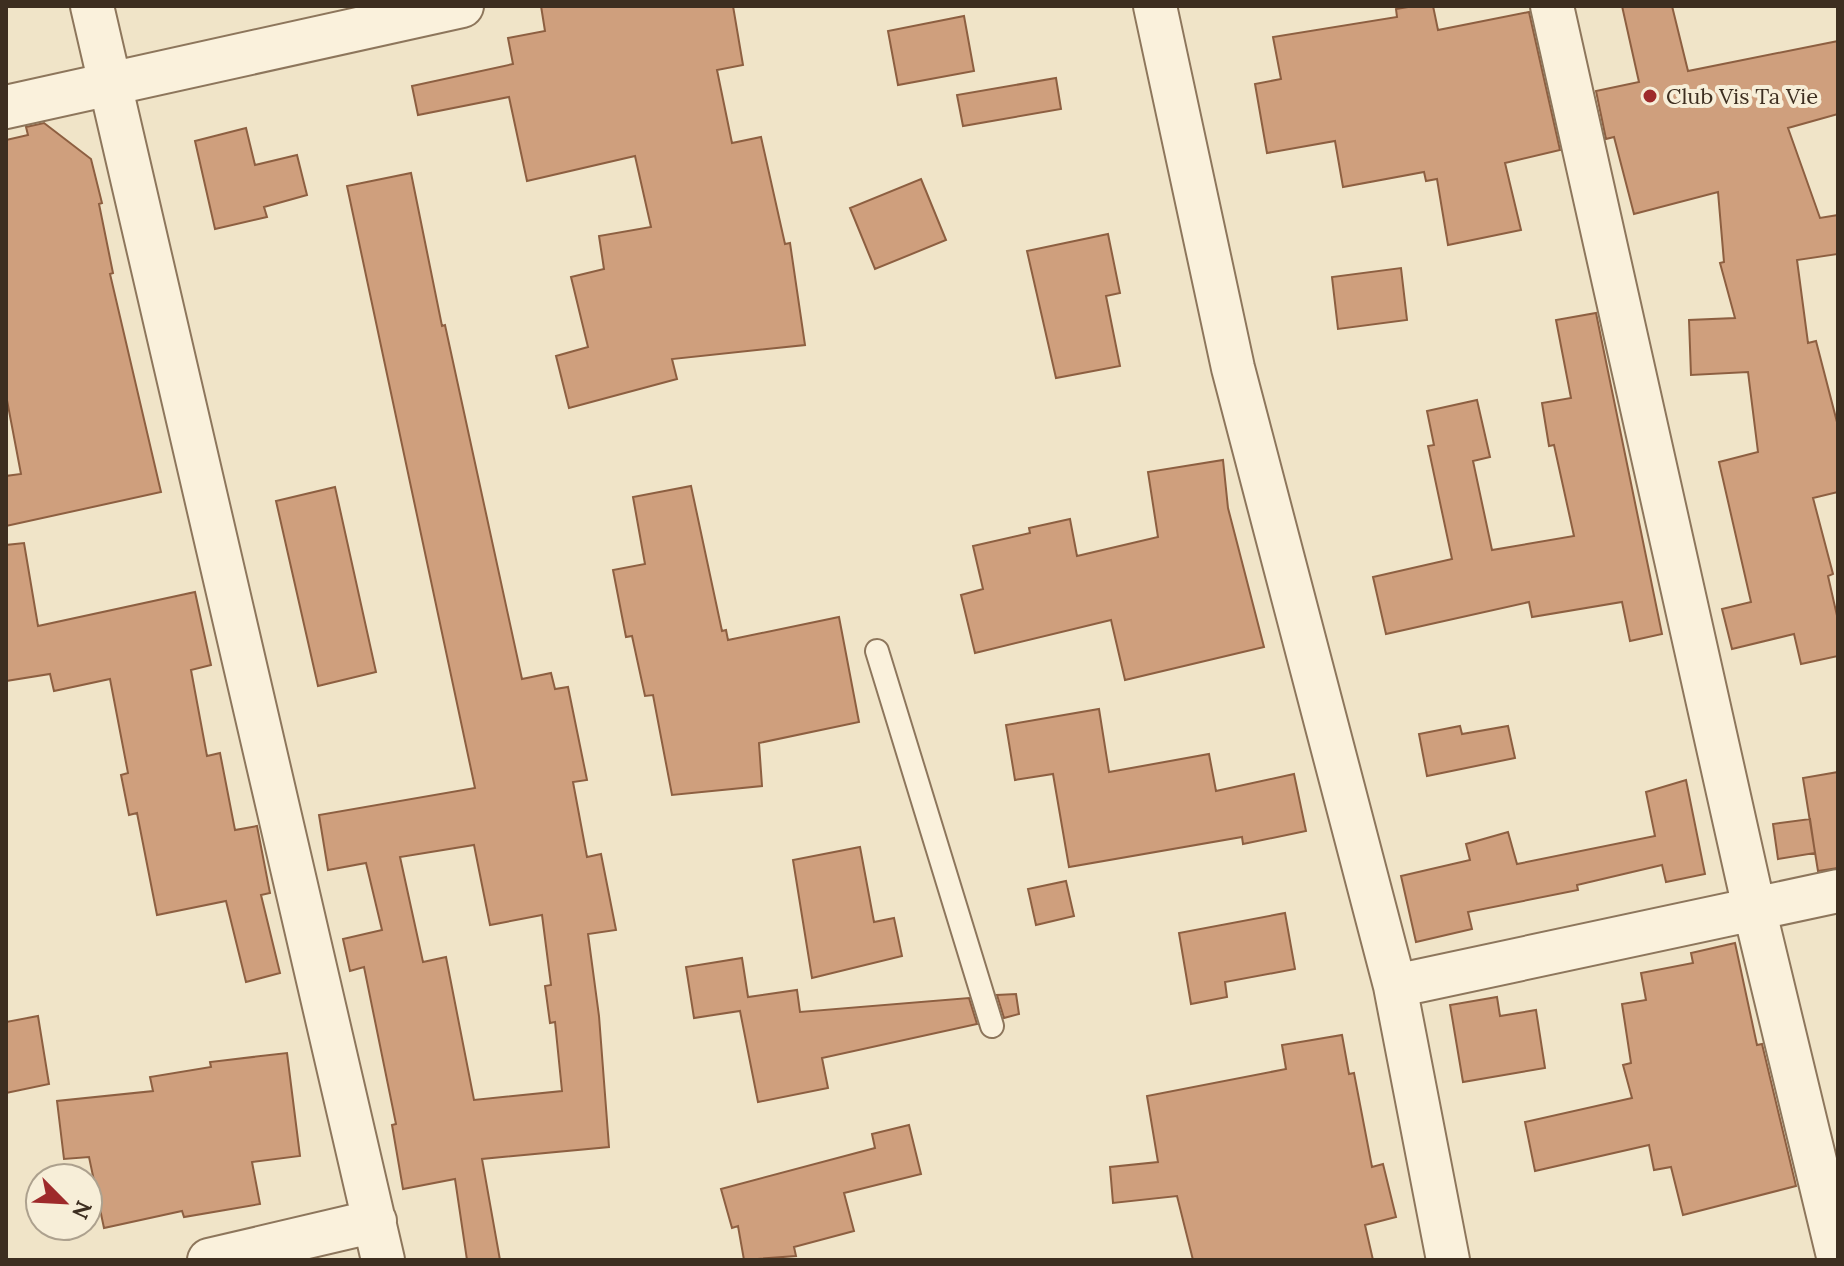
<svg xmlns="http://www.w3.org/2000/svg" width="1844" height="1266" viewBox="0 0 1844 1266" font-family="Lora,serif">
<style>
.building{fill:#cf9f7d;stroke:#8d5f41;stroke-width:2;fill-rule:evenodd}
.lines{fill:none;stroke-linecap:round;stroke-linejoin:round}
.service-casing{stroke:#8d765c;stroke-width:26}
.minor-casing{stroke:#8d765c;stroke-width:46}
.service{stroke:#faf1dc;stroke-width:22}
.minor{stroke:#faf1dc;stroke-width:42}
.poi-dot{fill:#9e2a2b;stroke:#f7eed8;stroke-width:3}
.labels{text-anchor:middle;dominant-baseline:central;stroke-width:8;stroke-linejoin:round;paint-order:stroke}
.poi-label{font-size:22px;fill:#3d2e20;stroke:#f7eed8;text-anchor:start}
</style>
<rect width="100%" height="100%" fill="#f0e4c8"/>
<!-- building -->
<path class="building" d="M541,6H733L743,65L717,70L732,143L761,137L785,244L790,243L805,345L672,359L677,379L569,408L556,356L588,347L571,277L604,269L599,236L651,227L635,156L527,181L509,97L418,115L412,86L513,64L508,38L545,31Z
M1414,6H1433L1438,30L1529,12L1560,150L1505,163L1521,230L1448,245L1437,179L1426,181L1424,172L1343,187L1335,141L1267,153L1255,84L1281,79L1273,37L1397,17L1396,9Z
M1622,6H1672L1688,71L1838,41V114L1788,128L1820,218L1838,215V254L1797,260L1808,343L1816,341L1838,426V492L1813,498L1833,574L1828,576L1838,620V656L1801,664L1794,634L1732,649L1722,609L1751,602L1719,462L1758,452L1748,372L1691,375L1689,320L1735,318L1720,263L1724,262L1718,192L1634,214L1614,137L1606,139L1596,91L1639,82Z
M964,16L974,71L898,85L888,31Z
M1056,78L1061,109L963,126L957,95Z
M44,123L91,159L102,203L99,204L113,273L110,274L161,492L6,526V476L21,474L6,395V140L28,135L26,127Z
M246,128L255,165L297,155L307,195L264,207L267,217L215,229L195,141Z
M411,173L442,326L445,325L522,679L551,673L555,689L568,687L587,780L573,782L587,857L601,854L616,930L588,934L599,1016L609,1147L482,1159L500,1260H467L455,1179L403,1189L392,1125L396,1124L364,967L350,971L343,939L382,930L366,863L328,870L319,815L475,788L347,186ZM474,845L490,925L542,915L551,985L545,986L550,1023L555,1022L562,1091L474,1100L446,957L423,962L400,857Z
M921,179L946,240L875,269L850,208Z
M1108,234L1120,293L1106,296L1120,366L1056,378L1027,251Z
M1401,268L1407,320L1338,329L1332,277Z
M1596,313L1662,634L1630,641L1622,602L1532,617L1529,602L1386,634L1373,577L1452,559L1428,446L1434,445L1427,411L1477,400L1490,457L1473,461L1492,550L1574,536L1554,445L1549,446L1542,403L1571,398L1556,320Z
M1223,460L1228,508L1264,647L1125,680L1111,620L975,653L961,595L983,589L973,546L1030,533L1029,528L1070,519L1077,556L1158,537L1148,472Z
M691,486L722,631L726,630L728,640L839,617L859,722L759,743L762,786L672,795L653,695L645,696L632,636L626,637L613,570L645,564L633,497Z
M335,487L376,672L318,686L276,501Z
M24,543L38,626L195,592L211,665L191,670L207,756L220,753L235,830L257,826L270,893L261,895L280,973L246,982L226,901L157,915L137,813L129,815L121,775L128,773L110,679L54,691L50,674L6,681V545Z
M1099,709L1109,772L1209,754L1216,791L1294,774L1306,831L1243,844L1242,837L1069,867L1053,774L1015,780L1006,725Z
M1460,726L1462,734L1508,726L1515,758L1427,776L1419,734Z
M1838,772V868L1818,871L1803,778Z
M1686,780L1705,874L1666,882L1662,865L1577,885L1578,890L1468,912L1472,929L1416,942L1401,876L1470,860L1466,844L1508,832L1517,864L1655,836L1646,792Z
M1810,819L1815,853L1778,859L1773,824Z
M860,847L874,922L894,918L902,956L812,978L793,860Z
M1066,881L1074,916L1036,925L1028,889Z
M1285,913L1295,969L1225,982L1227,997L1191,1004L1179,933Z
M1735,943L1757,1045L1762,1044L1796,1186L1683,1215L1671,1167L1654,1170L1649,1145L1535,1171L1525,1122L1632,1098L1623,1065L1631,1063L1622,1004L1646,1000L1641,973L1693,963L1691,953Z
M742,958L748,997L797,990L800,1012L969,998L977,1024L822,1058L828,1088L758,1102L740,1011L694,1018L686,967Z
M1016,994L1019,1014L1004,1018L997,995Z
M1497,997L1500,1016L1536,1010L1545,1068L1463,1082L1450,1005Z
M38,1016L49,1084L6,1093V1022Z
M1342,1035L1349,1074L1354,1073L1372,1167L1383,1164L1396,1217L1365,1225L1373,1260H1193L1177,1196L1113,1203L1110,1167L1158,1162L1147,1096L1286,1069L1282,1045Z
M287,1053L300,1156L252,1162L260,1204L184,1217L182,1211L104,1228L89,1157L64,1159L57,1101L153,1091L150,1077L211,1067L210,1062Z
M909,1125L921,1174L844,1193L854,1231L794,1247L796,1256L744,1260L738,1226L732,1228L721,1189L875,1148L872,1134Z"/>
<g class="lines">
<defs>
<path id="service" d="M877,651L992,1026"/>
<path id="minor" d="M92,6L383,1260
M1155,6L1233,368L1395,986L1448,1260
M1552,6L1754,908L1838,1256
M6,107L462,6
M1395,986L1838,891
M209,1260L375,1221"/>
</defs>
<!-- service casing -->
<use href="#service" class="service-casing"/>
<!-- minor casing -->
<use href="#minor" class="minor-casing"/>
<!-- service -->
<use href="#service" class="service"/>
<!-- minor -->
<use href="#minor" class="minor"/>
</g>
<!-- markers -->
<circle class="poi-dot" cx="1650" cy="96" r="8"/>
<g class="labels">
<!-- poi labels -->
<g class="poi-label">
<text x="1666" y="96">Club Vis Ta Vie</text>
</g>
</g>
<!-- border -->
<rect width="1844" height="1266" fill="none" stroke="#3d2e20" stroke-width="16"/>
<!-- north arrow -->
<g transform="translate(64 1202) rotate(114)"><circle r="38" fill="#f7eed8" stroke="#ada18e" stroke-width="2"/>
<path d="M0-6L14 30L0 20L-14 30Z" fill="#9e2a2b"/>
<text y="-12" font-size="22" font-weight="bold" text-anchor="middle" fill="#3d2e20">N</text>
</g>
</svg>
